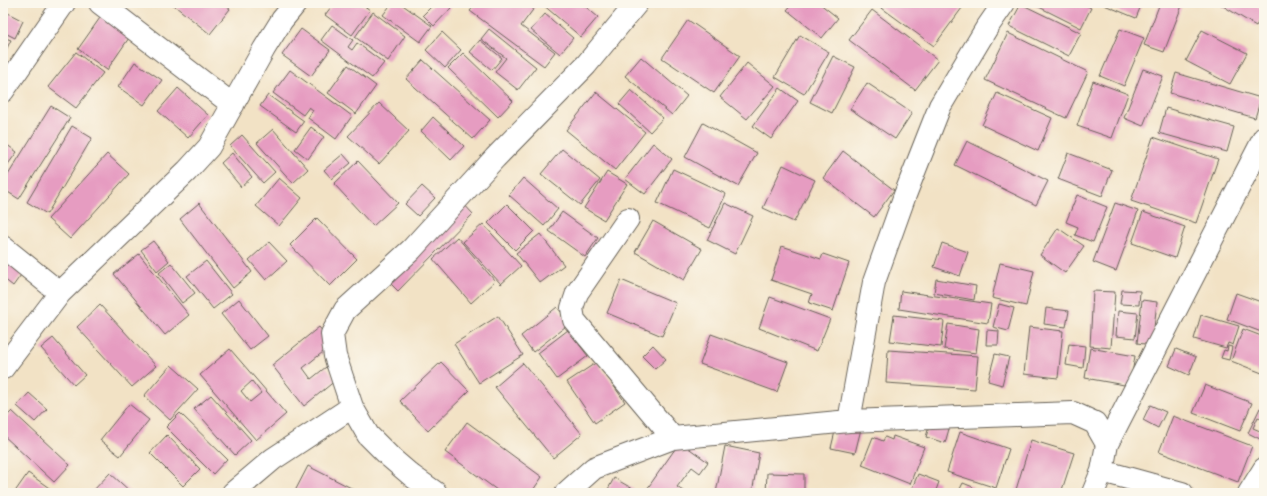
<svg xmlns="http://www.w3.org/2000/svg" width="1267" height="496" viewBox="0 0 1267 496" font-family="'Balsamiq Sans',sans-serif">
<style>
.building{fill:#e69cc1;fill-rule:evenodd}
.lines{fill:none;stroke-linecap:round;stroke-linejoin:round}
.minor-casing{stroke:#676157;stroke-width:24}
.minor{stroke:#fff;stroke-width:22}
</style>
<rect width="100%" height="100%" fill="#fbf7ec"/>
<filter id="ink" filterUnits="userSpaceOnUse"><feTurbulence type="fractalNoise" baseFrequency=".025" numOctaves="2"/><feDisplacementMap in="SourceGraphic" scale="8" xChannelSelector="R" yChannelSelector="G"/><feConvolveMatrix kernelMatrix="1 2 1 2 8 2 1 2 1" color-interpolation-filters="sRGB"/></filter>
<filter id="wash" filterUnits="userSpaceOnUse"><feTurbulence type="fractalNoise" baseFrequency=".012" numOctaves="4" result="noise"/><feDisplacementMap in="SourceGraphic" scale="16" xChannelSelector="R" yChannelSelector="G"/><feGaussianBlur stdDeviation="0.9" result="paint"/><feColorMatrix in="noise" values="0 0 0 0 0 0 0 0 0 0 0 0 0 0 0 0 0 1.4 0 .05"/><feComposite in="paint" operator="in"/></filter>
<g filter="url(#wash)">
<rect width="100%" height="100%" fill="#f2e2c5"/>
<g id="blocks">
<!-- building -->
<path class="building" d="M171,3H222L230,9L210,34Z
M334,3H360L370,10L352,35L325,15Z
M392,3H400L432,26L420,42L383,15Z
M435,3H446L451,8L434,26L423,15Z
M477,3H530L535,7L521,26L555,52L544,66L470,11Z
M543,3H581L598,17L581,37L542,4Z
M793,3H819L838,18L822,38L787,10Z
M875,3H955L962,8L934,46Z
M1031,3H1082L1091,8L1081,28Z
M1103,3H1142L1136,18L1102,4Z
M1160,3H1183L1164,52L1144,45Z
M1218,3H1253L1264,10V13L1256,26Z
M1021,4L1081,33L1069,56L1009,26Z
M872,10L938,60L915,90L849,40Z
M6,12L23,21L15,38L3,32V18Z
M373,12L405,36L388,61L355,37Z
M545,14L573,38L560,54L531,30Z
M102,15L131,35L107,70L78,49Z
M688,20L740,56L714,93L662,58Z
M332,25L353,40L348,47L352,50L357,43L384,63L372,78L321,40Z
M301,29L330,50L311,76L282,55Z
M489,29L536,67L518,90L495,72L506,58L481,39Z
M1120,29L1144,38L1124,86L1100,76Z
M1202,30L1247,53L1230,84L1186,61Z
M442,32L461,50L445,68L426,50Z
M1008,33L1088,72L1066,118L985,80Z
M800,35L829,52L804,94L775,77Z
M3,37L11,40L3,56Z
M480,40L502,58L492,70L470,52Z
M76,52L103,73L76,108L48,87Z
M463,53L513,101L498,117L448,68Z
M833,56L855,67L832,113L810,102Z
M641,57L687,96L672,115L625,76Z
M423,60L490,120L473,139L406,79Z
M135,62L162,80L144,105L118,87Z
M747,63L775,86L747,119L720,97Z
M348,65L376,86L356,114L328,93Z
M1143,69L1163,76L1143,126L1124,118Z
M290,70L352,116L336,139L308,118L313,110L309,107L303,115L273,93Z
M1176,73L1261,98L1255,118L1170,93Z
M1093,81L1128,94L1112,138L1077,126Z
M867,83L912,113L895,139L850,109Z
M178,88L208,115L188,138L158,111Z
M780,88L798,101L771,139L753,126Z
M631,90L663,118L650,132L619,104Z
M596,92L645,132L615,170L566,130Z
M997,93L1052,118L1038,151L982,125Z
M268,95L304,121L296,132L260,106Z
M379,103L409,131L379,164L348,136Z
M51,106L70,118L19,199L3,189V183Z
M1166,108L1234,127L1227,152L1159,133Z
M433,117L464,146L451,160L421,131Z
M703,123L757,153L738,186L685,157Z
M72,126L92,138L47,214L27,202Z
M311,127L324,137L308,159L295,149Z
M273,129L308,169L293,183L257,143Z
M242,135L275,172L263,183L230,146Z
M1153,137L1218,159L1196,223L1131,201Z
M967,141L1048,181L1036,205L955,165Z
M3,142L17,152L3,171Z
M653,143L672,159L645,194L625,179Z
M562,149L600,180L580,205L541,174Z
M843,151L894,190L874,217L823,178Z
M232,153L252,177L241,187L221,163Z
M1068,153L1112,170L1102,196L1058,179Z
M107,154L129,174L70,239L48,219Z
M343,154L351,163L332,179L324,170Z
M358,161L398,203L373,226L334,184Z
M783,165L815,180L794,222L763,208Z
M673,169L726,194L710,228L657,203Z
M607,172L627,184L604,220L584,208Z
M279,178L302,198L279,226L256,206Z
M523,178L558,209L544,226L509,195Z
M422,186L435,198L418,216L405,204Z
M1077,195L1107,207L1093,242L1075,235L1078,227L1066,222Z
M462,202L473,214L398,291L386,279Z
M199,203L252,272L233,288L180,219Z
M725,203L753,216L735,254L707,240Z
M1115,203L1138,211L1116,271L1093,262Z
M507,204L534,231L515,250L488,223Z
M562,212L598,238L585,257L549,231Z
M1143,212L1185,227L1175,258L1132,243Z
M317,218L357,259L330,286L290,245Z
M653,221L702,249L684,280L635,252Z
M483,224L521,266L501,284L463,242Z
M1058,228L1084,246L1065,273L1040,255Z
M540,234L564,265L540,283L516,253Z
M457,237L495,281L471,303L433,259Z
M153,241L169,261L157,271L141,250Z
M269,242L287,261L266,280L249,260Z
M942,243L968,252L960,276L934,267Z
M782,246L821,259L823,254L849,263L833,311L809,303L812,294L771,280Z
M3,251L26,268L13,286L3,278Z
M139,254L189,315L165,335L114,274Z
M206,261L232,294L213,309L187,276Z
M171,263L195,293L182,303L159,273Z
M1000,263L1034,271L1026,306L992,298Z
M936,279L976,286L974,300L934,293Z
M621,280L676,303L662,336L607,313Z
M1122,290L1140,291L1139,305L1120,304Z
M901,291L991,304L988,323L899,309Z
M1093,291L1115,292L1111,348L1090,346Z
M1236,293L1264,303V333L1227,319Z
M770,297L830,319L817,351L759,328Z
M239,299L268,336L250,350L221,314Z
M1142,300L1157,302L1152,345L1137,343Z
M999,304L1014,308L1008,331L993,327Z
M100,305L156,366L132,387L77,327Z
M557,307L570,323L533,352L521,336Z
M1046,308L1069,311L1066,327L1044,324Z
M1118,311L1138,313L1135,338L1116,336Z
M894,315L944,321L941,347L890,341Z
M1201,315L1239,326L1233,345L1228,343L1226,348L1194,339Z
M498,316L523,355L479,383L454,344Z
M948,324L979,329L976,353L944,349Z
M319,327L333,344L303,368L311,379L326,367L336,380L304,406L272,365Z
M1029,327L1063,331L1058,378L1024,374Z
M1243,329L1264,337V369L1262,373L1231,361Z
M568,330L588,356L557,379L538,353Z
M987,330L999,331L998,345H986Z
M711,334L788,362L777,392L700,364Z
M53,338L85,375L74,385L41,348Z
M1069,344L1085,346L1083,368L1066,365Z
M653,345L666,359L655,369L642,356Z
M1228,346L1232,347L1229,360L1221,358L1224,350L1227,351Z
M1090,348L1135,356L1130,386L1085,378Z
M230,349L286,414L256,440L200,375ZM252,381L261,393L250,402L241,391Z
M1176,349L1196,357L1189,375L1169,366Z
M888,350L978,356L975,389L886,383Z
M995,354L1009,357L1002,385L988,381Z
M441,362L469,391L428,431L400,401Z
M597,362L625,402L595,423L567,382Z
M523,363L582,434L553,458L495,387Z
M171,365L198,389L170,420L144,396Z
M1205,385L1252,403L1240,431L1193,413Z
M29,393L47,409L35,422L17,406Z
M211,395L251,440L235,455L194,409Z
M129,404L149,420L120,456L100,440Z
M1150,405L1166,412L1158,428L1143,420Z
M1260,408L1264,410V420L1258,417L1253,428L1260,431L1264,423V441L1248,433Z
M12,411L70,465L54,482L3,435V420Z
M180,413L227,459L213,474L166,427Z
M1173,416L1252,446L1238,482L1159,452Z
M467,422L542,477L531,493H501L445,452Z
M837,423L861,429L855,453L831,448Z
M930,423L949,429L945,443L926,437Z
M960,432L1009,449L996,488L947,472Z
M167,435L200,469L183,486L150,453Z
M893,436L924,447L910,484L862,465L873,437L883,441L885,437L892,440Z
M1031,440L1074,453L1061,493H1015Z
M680,442L708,462L700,473L692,467L677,487L686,493H654L647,489Z
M725,446L759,453L752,493H716Z
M308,466L361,493H294Z
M28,473L52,490L50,493H14Z
M110,473L132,493H91Z
M767,473L804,474V493H766Z
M918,474L939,482L935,493H910Z
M614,478L640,493H606Z
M963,483L973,487L971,493H958Z"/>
</g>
</g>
<g filter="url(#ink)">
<use href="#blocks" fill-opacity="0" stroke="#676157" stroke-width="1"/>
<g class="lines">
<defs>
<path id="minor" d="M100,3L233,105
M3,91L64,3
M628,219L577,293L572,308L574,320L673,438
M3,247L60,293
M3,368L60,293L187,171L209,147L264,49L282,20L296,3
M849,421L874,282L905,195L940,106L986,29L1004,3
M1102,471L1182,493
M233,493L273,459L352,407
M436,493L412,476L391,458L368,435L352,407L335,356L332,334L345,310L411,250L495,158L586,65L637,3
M566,493L594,468L673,438L849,421L1073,413L1095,423L1107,444
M1093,493L1102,471L1107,444L1264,138
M1249,493L1264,469"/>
</defs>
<!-- minor casing -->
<use href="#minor" class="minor-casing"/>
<!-- minor -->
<use href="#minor" class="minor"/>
</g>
</g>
<!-- margin -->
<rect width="1267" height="496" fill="none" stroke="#fbf7ec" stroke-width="16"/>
</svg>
